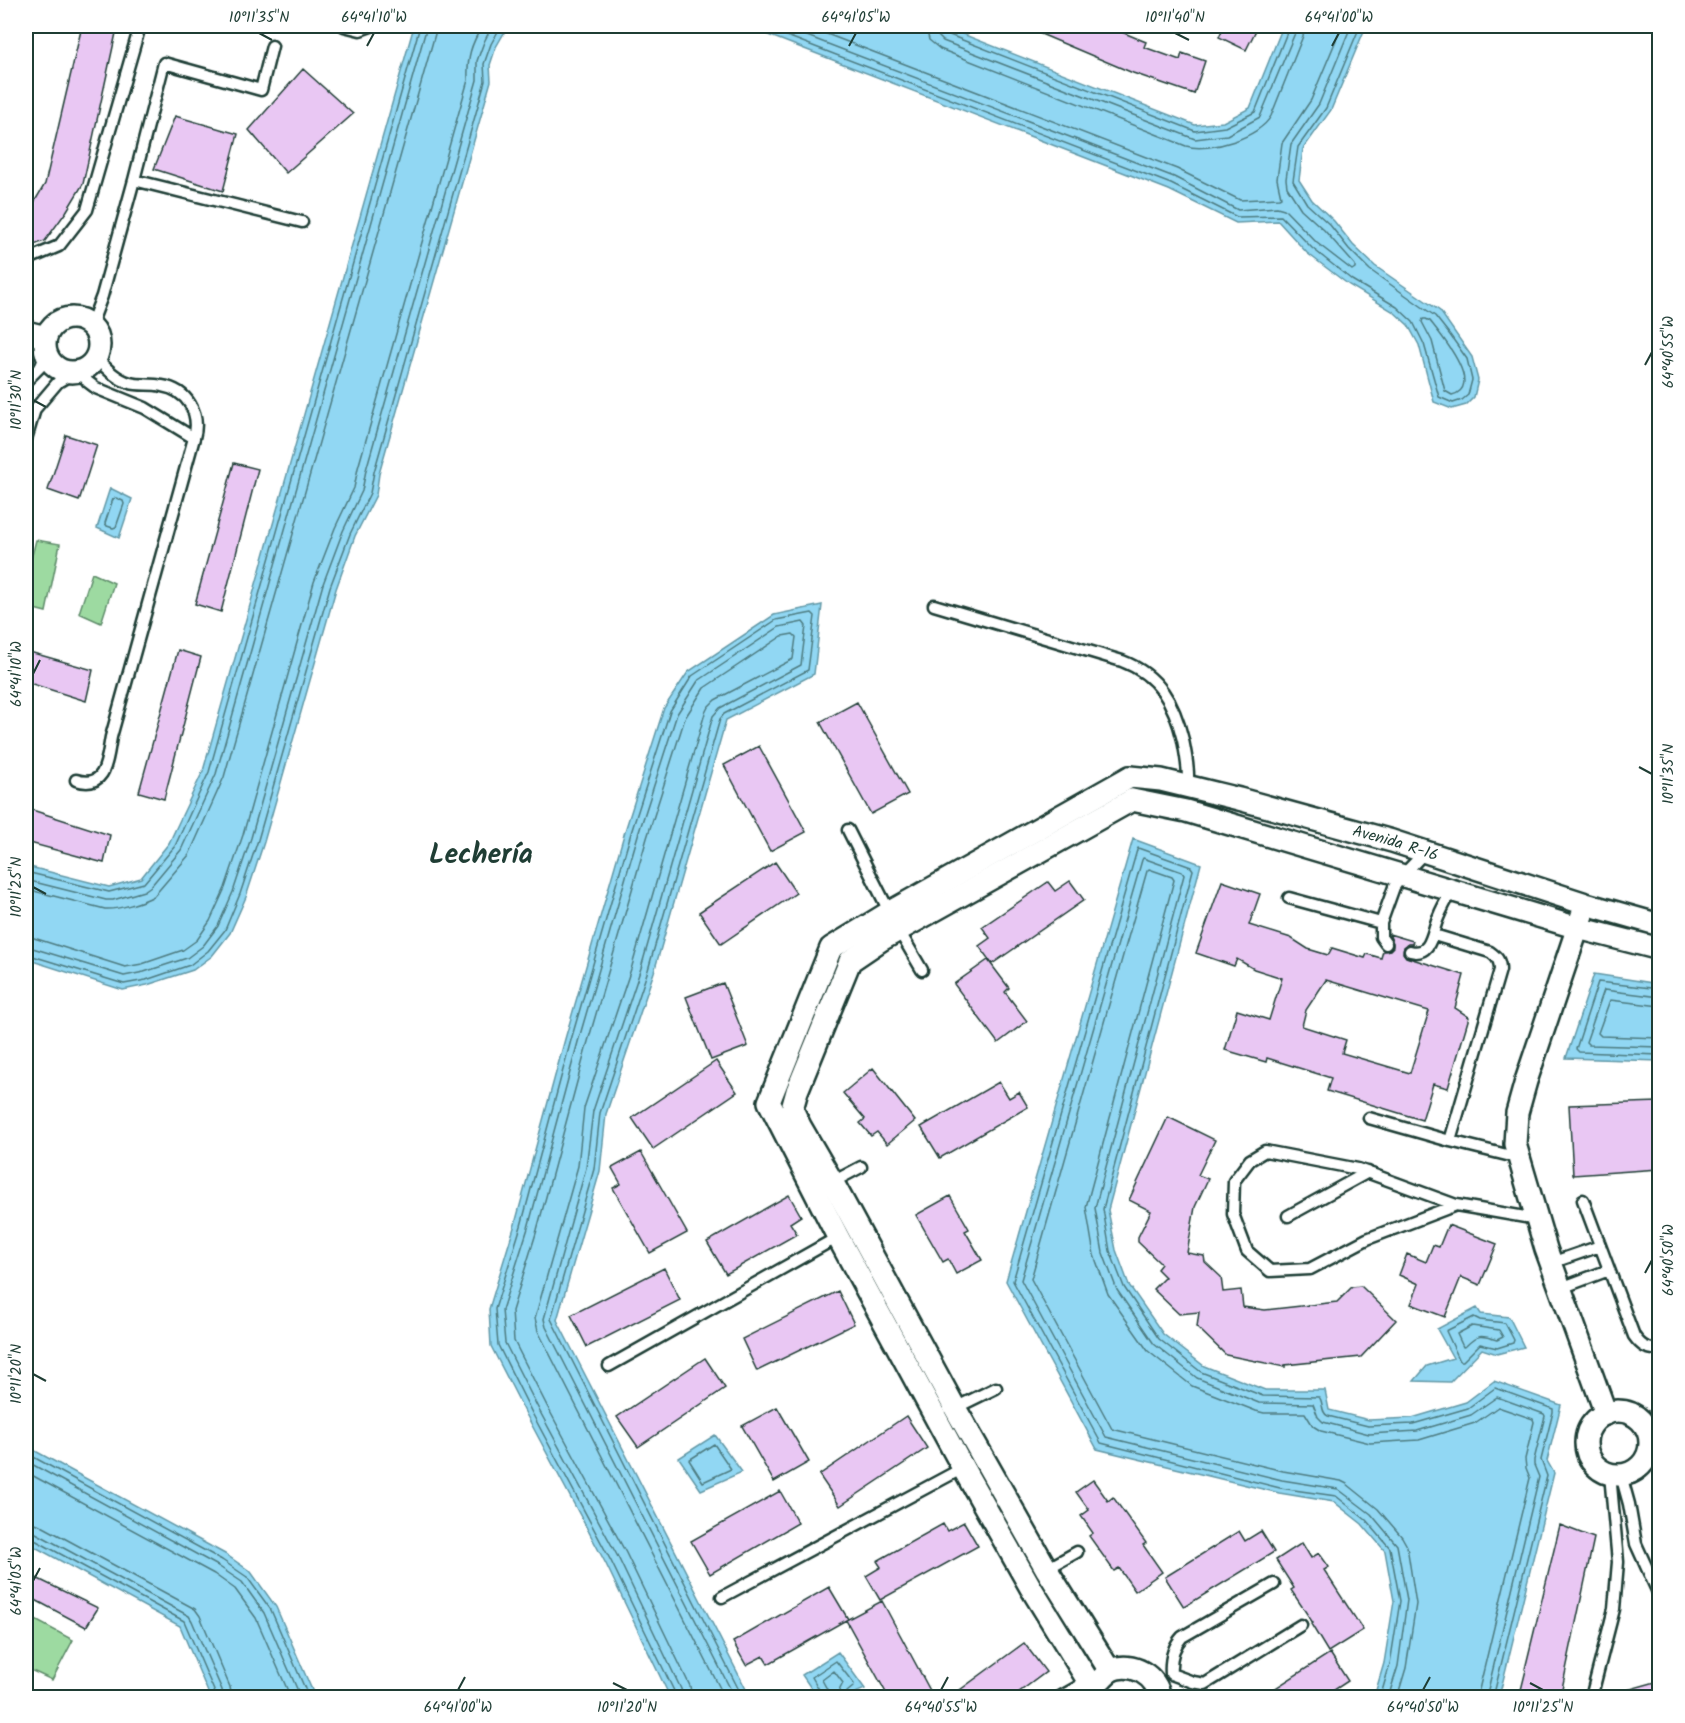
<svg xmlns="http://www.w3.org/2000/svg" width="1685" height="1723" viewBox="0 0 1685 1723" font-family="Kalam,sans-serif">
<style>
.green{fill:#9ddaa1;stroke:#5e8c6a;stroke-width:1.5}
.water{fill:#91d7f3;stroke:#6399a7;stroke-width:1.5}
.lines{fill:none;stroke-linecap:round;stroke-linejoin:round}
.shore{stroke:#4d7b80;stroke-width:1.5}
.building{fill:#e9c7f3;stroke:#1f3d34;stroke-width:1.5;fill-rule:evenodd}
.lane-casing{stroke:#1f3d34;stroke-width:15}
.street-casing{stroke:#1f3d34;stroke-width:26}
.lane{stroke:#fff;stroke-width:10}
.street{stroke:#fff;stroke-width:21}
.ticks{fill:none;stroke:#1f3d34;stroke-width:2}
.labels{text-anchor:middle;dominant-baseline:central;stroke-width:4.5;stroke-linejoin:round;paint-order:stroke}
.street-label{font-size:16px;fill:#1f3d34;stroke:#fff}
.town-label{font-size:28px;font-weight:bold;fill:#1f3d34;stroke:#fff}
.neatline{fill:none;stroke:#1f3d34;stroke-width:2}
.ticks-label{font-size:15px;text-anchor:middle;fill:#1f3d34}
</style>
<rect width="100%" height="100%" fill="#fff"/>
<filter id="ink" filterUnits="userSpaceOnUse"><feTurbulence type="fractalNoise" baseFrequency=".0167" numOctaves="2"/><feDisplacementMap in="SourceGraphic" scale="12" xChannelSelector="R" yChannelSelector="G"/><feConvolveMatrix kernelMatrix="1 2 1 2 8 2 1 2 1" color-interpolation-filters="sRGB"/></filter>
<g filter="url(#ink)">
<!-- green -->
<path class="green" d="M36,540L60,544L46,612L26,607V578Z
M92,573L114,583L101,623L79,613Z
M26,1615L73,1640L52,1680L26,1668Z"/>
<!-- water -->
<path class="water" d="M414,26H508L496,47L490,65L491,81L379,474L376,495L355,536L336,589L264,842L246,897L230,933L212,956L193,970L147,985L123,990L26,959V866L109,887L141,878L169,843L203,771Z
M745,26H942L1195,125L1223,122L1250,108L1283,26H1366L1331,110L1303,149L1299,180L1312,200L1334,221L1353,245L1375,266L1440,311L1472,357L1478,380L1474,397L1466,405L1452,409L1434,402L1419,345L1408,325L1394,312L1349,285L1307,253L1278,221L1236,223L1169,190Z
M110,488L132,499L119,538L97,528Z
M822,605L814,674L726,720L654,972L606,1114L600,1171L557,1320L750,1697H670L606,1564L527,1416L491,1346L489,1309L515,1224L565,1039L625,831L664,708L688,672L774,615Z
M1133,839L1201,864L1108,1210L1116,1250L1129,1285L1163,1334L1204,1366L1265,1390H1325L1329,1410L1369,1420L1412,1418L1466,1402L1494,1381L1561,1405L1547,1461L1554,1473L1499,1697H1374L1384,1663L1394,1601L1385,1551L1362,1524L1334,1502L1279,1493L1097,1449L1006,1281Z
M1594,974L1659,984V1061L1566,1058Z
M1477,1308L1481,1314L1509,1317L1524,1347L1497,1354L1482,1349L1450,1382L1414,1381L1427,1366L1453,1358L1437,1329Z
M715,1435L742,1472L701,1490L679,1458Z
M26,1446L225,1554L251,1572L276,1607L315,1697H210L180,1626L26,1542Z
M838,1652L865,1689L846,1697H817L802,1675Z"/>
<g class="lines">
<!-- shore -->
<path class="shore" d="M761,26L1171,184L1237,217L1281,216L1312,248L1352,280L1397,307L1413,322L1424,344L1439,397L1453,403L1462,400L1468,395L1472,380L1467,359L1450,335L1435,316L1370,270L1349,249L1330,225L1307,204L1293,181L1298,147L1326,108L1360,26
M781,26L1174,177L1238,210L1277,207L1284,209L1317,243L1352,270L1355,268V265L1324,230L1301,209L1287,187L1286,179L1291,144L1319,104L1351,26
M806,26L1177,169L1240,200L1279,198L1281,197L1277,179L1282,143L1311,100L1342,26
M926,26L929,40L940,49L1186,146C1209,153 1260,137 1271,116L1303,36L1305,26
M935,26L937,35L943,41L1195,139L1227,135L1260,117L1295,33L1296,26
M942,26L943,30L947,34L1195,131L1225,127L1255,112L1288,30V26
M1423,319H1426L1430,321C1440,334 1485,387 1452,395L1445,391L1432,341L1422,322Z
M116,498L123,501L124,504L116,527L113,528L107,526L105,523L113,499Z
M26,872L109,892L144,883L175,846L209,772L420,26
M26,880L106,900H113L144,891L151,886L181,850L216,774L427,26
M26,889L105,909C118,910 143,902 154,896L189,855L224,777L435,34L436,26
M26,937L34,938L125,967L142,964L183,950L197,940L210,921L225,888L243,835L314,582L335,528L354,488L358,468L468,80C467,57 471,45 482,26
M26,946L124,976L144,972L187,958L203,946L218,926L233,892L251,838L323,584L343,531L362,491L366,470L477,80V61L484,42L492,26
M26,954L124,984L146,980L190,965L208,951L225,930L240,894L258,840L330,587L350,534L370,493L374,472L485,81L484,64L491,44L501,26
M1660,989L1598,982L1576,1049L1579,1052L1660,1055
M1660,997L1604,990L1586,1042L1589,1045L1660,1047
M1660,1006L1610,1000L1598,1033L1601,1036L1660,1038
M1474,1317L1480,1320L1505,1323L1514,1340L1513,1343L1497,1348L1480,1344L1463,1361H1460L1446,1331Z
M1472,1326L1499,1330L1503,1337L1497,1340C1481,1335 1478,1334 1466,1346L1463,1347L1457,1334Z
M714,1444L731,1469L703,1482L689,1460Z
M26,1453L222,1560L247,1577L271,1610L309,1698
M26,1461L218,1566L242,1582L264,1613L301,1698
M26,1472L214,1574L235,1589L256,1618L291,1698
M26,1521L38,1524L195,1609L200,1616L230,1687L232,1698
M26,1530L34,1532L189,1616L192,1621L222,1690L223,1698
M26,1537L31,1538L184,1621L215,1693V1698
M675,1698V1693L611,1561L532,1413L498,1345L495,1309L521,1226L571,1040L631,833L670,711L692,676L776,620L812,613L815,616L808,670L724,714L720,719L648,970L600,1113L594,1169L551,1319L743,1698
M683,1698L681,1689L618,1557L539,1410L505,1343L502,1310L528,1228L578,1042L638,835L677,714L698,681L779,627L803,622L806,626L801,665L720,708L713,716L641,968L593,1111L586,1168L544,1319L546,1327L735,1698
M692,1698L690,1686L626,1553L547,1406L514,1341L512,1311L537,1230L587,1045L647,838L685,718L704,688L782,636L793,634L796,637L793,659L715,700L708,707L705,713L632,966L584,1108L578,1166L535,1318L538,1331L725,1698
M821,1698V1693L812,1677L836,1661L854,1684L853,1687L847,1692L845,1698
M829,1698L828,1691L822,1680L834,1671L843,1683L839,1691L838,1698
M1380,1698L1390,1664L1400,1601L1390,1548L1366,1520L1336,1496L1280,1488L1101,1443L1013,1281L1137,850L1138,848L1191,867L1193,870L1103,1209L1110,1251L1124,1287L1159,1339L1201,1372L1263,1396L1319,1397C1324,1402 1320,1412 1328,1416L1368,1426L1413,1424L1468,1408L1495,1388L1553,1409V1412L1541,1460L1547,1476L1493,1698
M1388,1698L1398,1666L1407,1600L1397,1545L1371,1514L1338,1489L1282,1480L1106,1437L1021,1280L1142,860L1143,858L1182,872L1184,875L1095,1208L1103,1253L1117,1290L1154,1344L1197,1378L1259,1403L1313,1404L1318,1417L1323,1422L1369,1434L1417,1431L1471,1415L1497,1397L1544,1414L1545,1416L1534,1460V1465L1539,1477L1486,1698
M1397,1698L1406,1668L1416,1604L1407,1546L1402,1537L1378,1509L1347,1484L1341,1481L1283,1471L1112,1429L1031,1279L1147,871L1149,869L1172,877L1174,880L1086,1207L1094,1255L1108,1294L1148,1351L1192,1386L1256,1411L1264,1413H1305L1313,1426L1321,1431L1370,1443L1419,1440L1475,1423L1498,1407L1533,1419L1534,1422L1525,1459L1526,1468L1530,1478L1477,1698"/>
</g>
<!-- building -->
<path class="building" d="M82,26L116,33L83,184L66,212L45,241L26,248V216L45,184Z
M1022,26H1107L1146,42L1144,47L1180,60L1182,53L1205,61L1194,94L1133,73Z
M1224,26H1258L1246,50L1219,37Z
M303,69L353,114L286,173L249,130Z
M175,116L238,134L223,191L154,169Z
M66,435L97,445L79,501L48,490Z
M234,463L258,469L221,612L195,604Z
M178,650L201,657L164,799L139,792Z
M26,651L93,670L86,701L26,682Z
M857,702L908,794L871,814L820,722Z
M759,746L806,832L770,851L724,765Z
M26,808L110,835L104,863L26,842Z
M775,862L796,893L721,944L699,912Z
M1070,881L1084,900L992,964L979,946L990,938L982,927L1048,882L1055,891Z
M1222,881L1260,894L1249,925L1291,938L1308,949L1328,955L1332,948L1365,958L1367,954L1381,958L1383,951L1390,950L1393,947V943L1389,934L1413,941L1412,944H1408L1404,947L1403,953L1406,957L1464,975L1455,1008L1469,1017L1448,1088L1433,1084L1422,1120L1327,1091L1331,1078L1267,1058L1266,1062L1225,1050L1237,1010L1269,1020L1282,978L1254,969L1237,959L1234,966L1196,953ZM1326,980L1429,1011L1410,1073L1342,1053L1346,1040L1302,1026L1306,1010Z
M988,960L1009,988L1005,992L1027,1021L998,1043L954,984Z
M723,983L748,1046L711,1060L686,997Z
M716,1061L737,1092L653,1149L632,1118Z
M873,1068L915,1121L887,1144L877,1132L871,1136L860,1123L865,1119L843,1093Z
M999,1082L1009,1098L1019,1092L1028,1107L940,1158L921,1127Z
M1659,1102V1169L1573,1175L1569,1105Z
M1168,1117L1215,1140L1198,1175L1208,1179L1195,1207L1187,1253L1204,1256L1205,1262L1221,1277L1223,1292L1241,1290L1243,1307L1265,1310L1337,1302L1352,1287L1361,1286L1396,1320L1361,1357L1285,1365V1367L1226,1355L1197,1327L1199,1312L1179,1314L1153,1289L1165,1277L1157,1269L1161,1264L1138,1242V1237L1151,1211L1129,1200Z
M641,1152L687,1233L650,1253L613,1188L621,1184L612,1168Z
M789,1195L801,1216L790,1223L797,1234L726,1274L707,1242Z
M950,1196L969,1229L965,1231L982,1260L956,1274L948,1259L943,1262L916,1215Z
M1448,1225L1497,1244L1480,1285L1461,1277L1445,1317L1411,1304L1419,1284L1399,1275L1407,1254L1426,1262L1433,1245L1439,1247Z
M664,1268L680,1300L587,1347L571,1315Z
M838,1291L854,1324L757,1371L742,1339Z
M705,1358L725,1388L638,1447L617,1417Z
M777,1407L809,1462L774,1482L742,1426Z
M906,1416L927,1448L840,1506L819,1475Z
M1093,1480L1108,1501L1113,1497L1146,1543L1143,1545L1162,1572L1135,1591L1119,1568L1114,1571L1089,1536L1093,1533L1081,1516L1089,1510L1076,1492Z
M780,1491L798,1523L710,1574L691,1541Z
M964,1522L978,1546L880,1600L866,1576L881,1567L877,1561L943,1524L947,1531Z
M1560,1525L1594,1538L1560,1698H1519L1526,1670L1525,1669Z
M1239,1531L1245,1541L1261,1531L1274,1552L1184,1607L1165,1577Z
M1302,1543L1311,1558L1319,1553L1329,1567L1324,1570L1363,1630L1328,1652L1311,1624L1313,1623L1291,1590L1294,1588L1276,1560Z
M26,1573L98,1608L86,1627L26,1595Z
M829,1587L848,1619L768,1664L763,1656L746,1665L733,1642Z
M882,1601L934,1698H889L846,1620Z
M1024,1643L1046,1672L1011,1698H949Z
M1330,1653L1348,1681L1322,1698H1260Z
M1659,1681V1698H1616V1693Z"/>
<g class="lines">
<defs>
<path id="lane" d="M344,26L360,30L371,26
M134,180L164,63L261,90L272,46
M26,260L59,246L87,210L140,26
M91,325L102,296L134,180L302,222
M80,371L88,382L96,388L145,408L194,438
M26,381L41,366L46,354
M26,439L35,409L58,382L73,373
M934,605L1122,661C1159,675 1174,703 1183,740C1186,755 1189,770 1188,786
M76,780C107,790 107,758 111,737L194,438C201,413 187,390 162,386C151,383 140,386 130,383C116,379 106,368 96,358
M848,830L891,915
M1289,898L1381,923
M898,929L922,970
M1434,935L1490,952C1497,957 1500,960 1500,970L1450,1141
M1386,944L1381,937V923L1394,887L1402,876L1425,852
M1410,951C1432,957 1432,931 1438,918C1442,908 1447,899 1452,891
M1369,1118L1450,1141L1519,1158
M829,1184L861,1167
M1583,1200L1634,1336C1641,1346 1647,1350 1660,1349
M1456,1205L1367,1239L1310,1269L1270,1271L1247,1251L1233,1214L1234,1181L1250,1160L1265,1151L1358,1169L1456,1205L1537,1219
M1288,1216L1368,1172
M1551,1263L1600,1246
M1561,1288L1609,1270
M609,1366L838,1237
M953,1409L996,1388
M1621,1475L1629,1504L1636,1544L1660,1597
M1043,1571L1077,1552
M722,1597L963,1468
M1171,1674L1193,1682L1205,1684L1301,1625
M1171,1674C1170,1660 1172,1648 1182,1637L1274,1584
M1058,1698L1088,1681
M1591,1698L1614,1609L1618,1562L1610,1474"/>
<g id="street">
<circle cx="72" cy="345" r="27"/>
<path d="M26,332L46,337"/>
<path id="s1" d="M1130,777L1161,780L1239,799L1392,841L1586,904L1660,925"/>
<path d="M1132,800L1186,811L1578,928L1660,949"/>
<path d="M1582,915L1526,1081L1517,1113L1515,1144L1546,1249L1606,1414"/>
<circle cx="1618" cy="1443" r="32"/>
<path d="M1110,1671L1047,1570L955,1408L833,1183L800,1126L792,1109L797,1091L850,961L881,940L1132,800"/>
<path d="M1100,1680C1104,1677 1107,1672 1111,1670C1133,1661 1157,1676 1160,1698"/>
<path d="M1095,1692L1031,1588L963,1468L838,1237L769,1102L831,948L890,912L1130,777"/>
</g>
</defs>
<!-- lane casing -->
<use href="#lane" class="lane-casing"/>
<!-- street casing -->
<use href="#street" class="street-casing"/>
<!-- lane -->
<use href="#lane" class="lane"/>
<!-- street -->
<use href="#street" class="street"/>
</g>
</g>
<!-- ticks -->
<path class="ticks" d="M259,33L272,40M1175,33L1189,40M367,46L374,33M849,46L856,33M1332,46L1339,33M1645,365L1652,352M33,400L46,407M33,674L40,660M1639,767L1652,774M33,887L46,894M1645,1273L1652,1260M33,1374L46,1381M33,1581L40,1568M613,1683L627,1690M1530,1683L1543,1690M458,1690L465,1677M941,1690L948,1677M1423,1690L1430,1677"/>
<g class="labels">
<!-- street labels -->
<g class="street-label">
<text stroke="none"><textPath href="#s1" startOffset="274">Avenida R-16</textPath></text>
</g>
<!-- town labels -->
<g class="town-label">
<text x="481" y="855">Lechería</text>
</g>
</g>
<!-- margin -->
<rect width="1685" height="1723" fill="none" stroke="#fff" stroke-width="66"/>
<rect x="33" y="33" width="1619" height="1657" class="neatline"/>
<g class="ticks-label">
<text x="259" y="22">10°11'35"N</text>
<text x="374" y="22">64°41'10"W</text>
<text x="856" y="22">64°41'05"W</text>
<text x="1175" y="22">10°11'40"N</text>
<text x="1339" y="22">64°41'00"W</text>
<text transform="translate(1668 352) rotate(-90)" y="5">64°40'55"W</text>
<text transform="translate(16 400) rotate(-90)" y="5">10°11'30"N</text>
<text transform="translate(16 674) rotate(-90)" y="5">64°41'10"W</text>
<text transform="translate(1668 774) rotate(-90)" y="5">10°11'35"N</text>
<text transform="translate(16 887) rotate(-90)" y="5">10°11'25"N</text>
<text transform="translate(1668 1260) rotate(-90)" y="5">64°40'50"W</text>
<text transform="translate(16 1374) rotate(-90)" y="5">10°11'20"N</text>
<text transform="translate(16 1581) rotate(-90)" y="5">64°41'05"W</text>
<text x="458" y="1712">64°41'00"W</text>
<text x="627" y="1712">10°11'20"N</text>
<text x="941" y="1712">64°40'55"W</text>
<text x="1423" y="1712">64°40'50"W</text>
<text x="1543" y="1712">10°11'25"N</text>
</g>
</svg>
